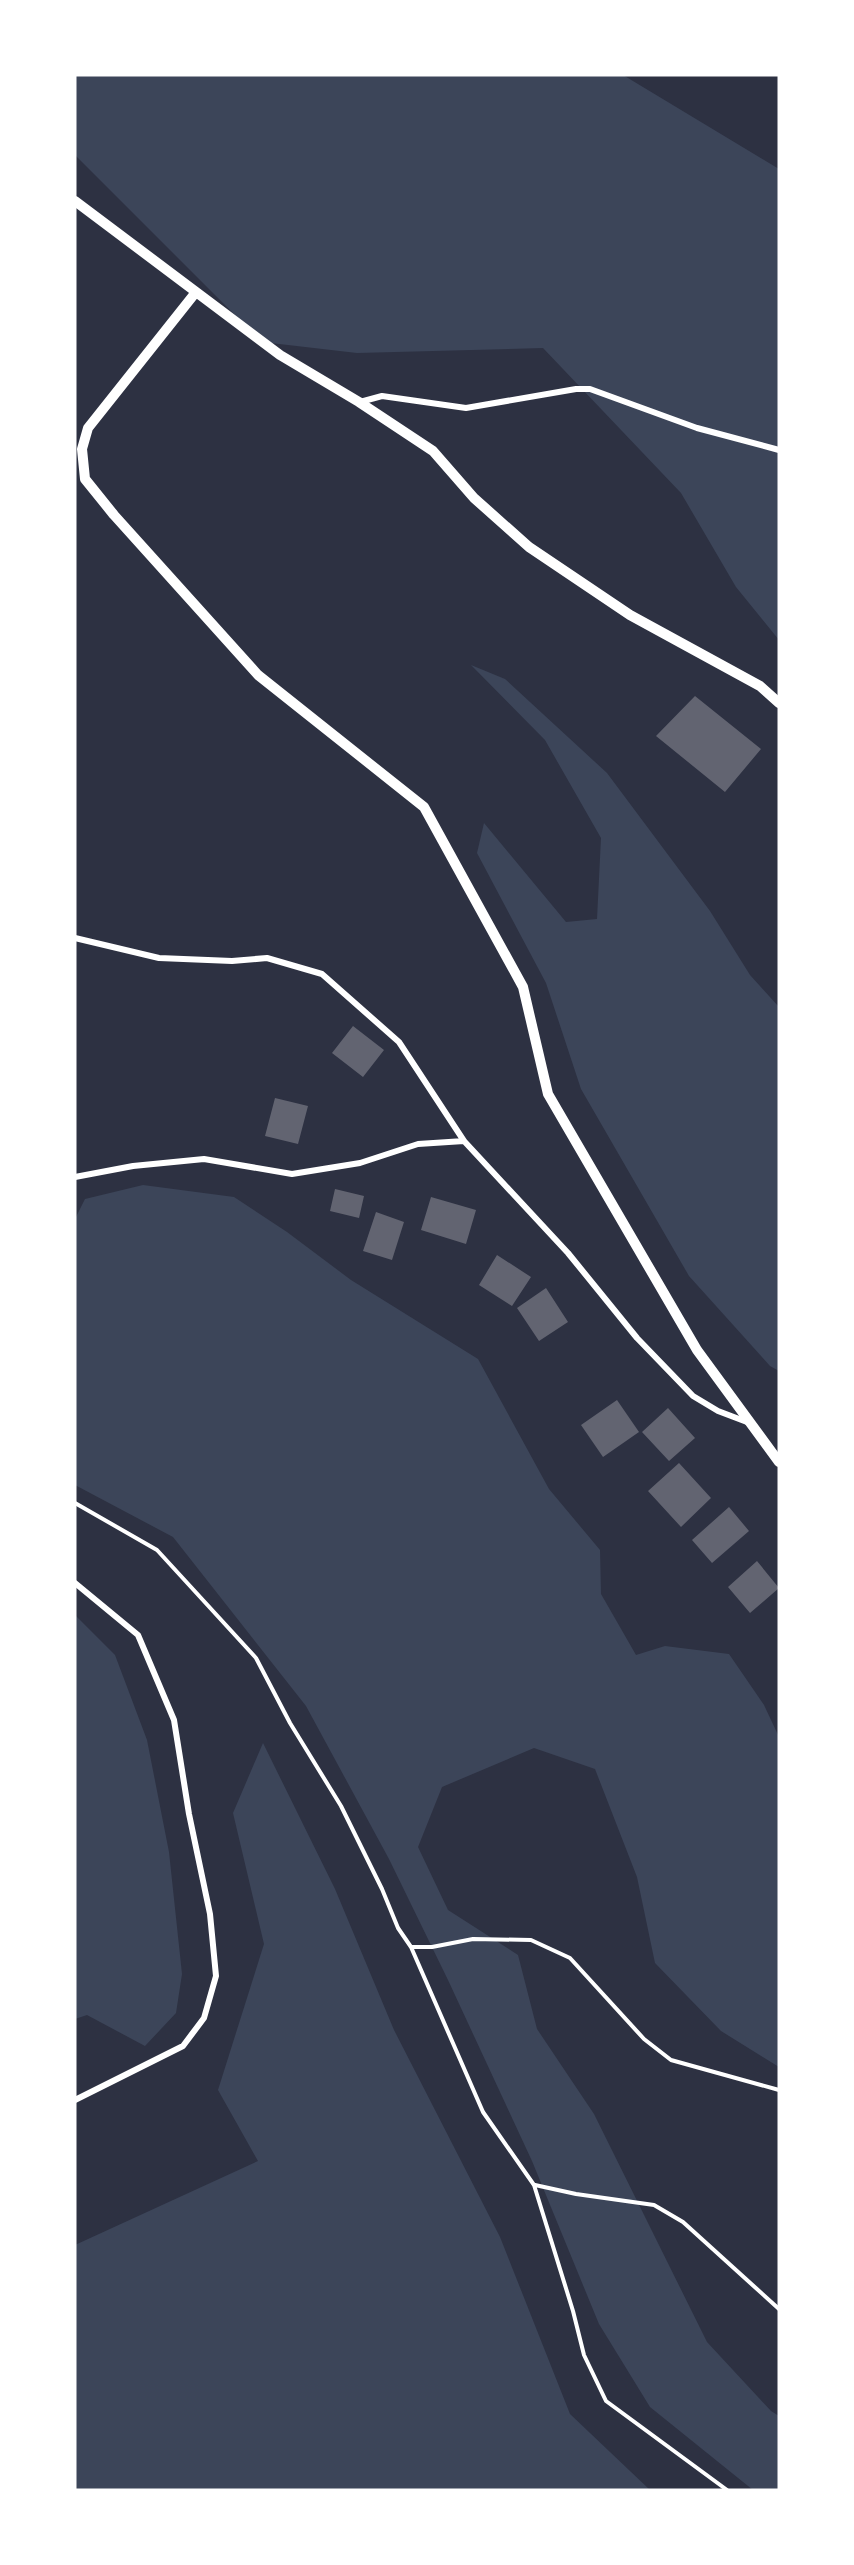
<svg xmlns="http://www.w3.org/2000/svg" width="854" height="2565" viewBox="0 0 854 2565" font-family="'Source Sans 3',sans-serif">
<style>
.green{fill:#3c4559}
.building{fill:#626471}
.lines{fill:none;stroke-linecap:round;stroke-linejoin:round}
.path{stroke:#fff;stroke-width:4}
.minor{stroke:#fff;stroke-width:6}
.tertiary{stroke:#fff;stroke-width:10}
</style>
<rect width="100%" height="100%" fill="#2d3142"/>
<!-- green -->
<path class="green" d="M75,75H623L779,169V640L736,587L681,493L543,348L357,353L262,342L75,155Z
M471,665L505,679L607,773L710,911L750,975L779,1007V1371L770,1366L689,1276L581,1089L546,983L477,853L484,823L566,922L597,919L601,838L545,740Z
M143,1185L234,1197L287,1232L351,1280L478,1359L549,1489L600,1550L601,1594L636,1655L665,1646L729,1654L764,1705L779,1737V2067L721,2031L655,1963L637,1877L595,1769L534,1748L442,1787L418,1847L448,1910L518,1955L537,2029L594,2114L707,2342L771,2411L779,2416V2490H753L650,2407L599,2324L532,2161L448,1980L389,1859L306,1706L173,1537L75,1485V1219L85,1199Z
M75,1615L115,1655L147,1740L169,1852L182,1974L176,2013L145,2046L87,2015L75,2019Z
M263,1743L335,1889L394,2030L500,2237L570,2414L650,2490H75V2245L258,2161L218,2090L264,1944L233,1813Z"/>
<!-- building -->
<path class="building" d="M695,696L761,749L725,792L656,736Z
M353,1026L384,1050L363,1077L332,1053Z
M275,1098L308,1106L298,1144L265,1136Z
M335,1189L364,1196L359,1218L330,1211Z
M431,1197L476,1210L466,1244L421,1230Z
M376,1212L404,1222L392,1260L363,1251Z
M497,1255L531,1277L512,1306L479,1285Z
M546,1288L568,1322L539,1341L517,1308Z
M617,1400L639,1432L603,1457L581,1425Z
M668,1408L695,1438L669,1461L642,1432Z
M679,1463L711,1498L681,1527L648,1491Z
M729,1507L749,1531L712,1563L692,1540Z
M757,1561L779,1588L750,1613L728,1587Z"/>
<g class="lines">
<!-- path -->
<path class="path" d="M75,1503L157,1550L256,1658L290,1723L341,1806L382,1889L398,1928L411,1947H432L473,1939L531,1940L570,1958L644,2039L671,2060L779,2090
M411,1947L483,2112L534,2185L573,2311L584,2355L606,2401L727,2490
M535,2185L576,2194L654,2205L683,2222L779,2309"/>
<!-- minor -->
<path class="minor" d="M360,402L382,396L466,408L576,389H590L697,428L779,450
M75,938L159,958L232,961L267,958L322,974L399,1042L464,1141L568,1253L637,1338L693,1396L718,1411L747,1422
M75,1177L133,1166L204,1159L292,1174L360,1163L418,1144L464,1141
M75,1583L138,1635L174,1720L189,1814L210,1914L216,1976L204,2018L183,2046L75,2100"/>
<!-- tertiary -->
<path class="tertiary" d="M75,201L280,355L359,402L433,451L474,498L529,547L630,615L760,686L779,703
M196,292L88,428L82,449L85,479L114,515L258,675L424,807L523,987L548,1094L697,1350L779,1462"/>
</g>
<!-- border -->
<rect width="854" height="2565" fill="none" stroke="#ffffff" stroke-width="153"/>
</svg>
